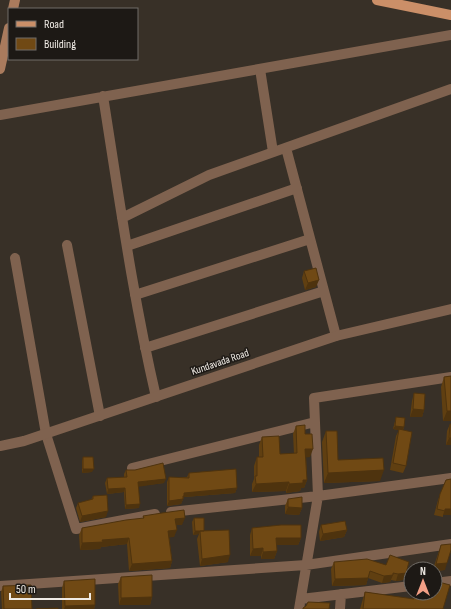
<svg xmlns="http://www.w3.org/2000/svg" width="451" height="609" viewBox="0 0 451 609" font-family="'Sofia Sans Condensed',sans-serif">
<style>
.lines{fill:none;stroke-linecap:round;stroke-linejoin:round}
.minor{stroke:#7f624f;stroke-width:10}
.tertiary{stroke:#7f624f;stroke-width:10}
.secondary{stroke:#aa7b5d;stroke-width:10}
.primary{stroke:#cb8f68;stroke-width:10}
.wall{fill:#603f11}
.shaded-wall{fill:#4e330e}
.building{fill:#704914;stroke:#4e330e}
.labels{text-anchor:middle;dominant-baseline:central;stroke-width:3;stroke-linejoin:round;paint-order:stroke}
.street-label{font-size:11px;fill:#f0ebe5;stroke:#1d1915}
</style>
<rect width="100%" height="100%" fill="#383027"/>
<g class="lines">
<!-- minor -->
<path class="minor" d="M260,69L273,152
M103,96C119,197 133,298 156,397
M0,115L451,35
M286,148L336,336
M122,218L209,175L451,89
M67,245L100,416
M127,246L297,188
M15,258L46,434L76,529L155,514
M135,295L310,239
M145,348L324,291
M132,468L315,422
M171,512L318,496L451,478
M435,583L451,581
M0,586L306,565L451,544
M301,599L411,586
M299,609L318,496L314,398L451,377
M340,609L341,594"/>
<!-- tertiary -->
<path class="tertiary" d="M0,446L24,441L336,336L451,309"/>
<!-- secondary -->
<path class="secondary" d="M13,9L15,0
M0,69L9,28"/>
<!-- primary -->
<path class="primary" d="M377,0L451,15"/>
</g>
<!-- wall -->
<path class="wall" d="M304,271L316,287L305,290L302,278Z
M451,376V421H443L441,387L444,377Z
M414,393L424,410L422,417H410L412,401Z
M396,417L404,427L403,430L406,466L403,473L390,470L396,436L399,430L393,429Z
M450,424L451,445H446L447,431Z
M296,426L305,434L310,457H306L307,480L304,488H301L300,491L286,493V491L252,492V484L254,479V466L257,457H259V445L262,437L280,454H294L293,434Z
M326,431L338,460L380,481L324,483L322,442Z
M83,457L92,472L82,473V461Z
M126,470L164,483L139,486V508L125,509L124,492L107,494L105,483L107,478L124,477V474Z
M189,473L237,488L235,493L184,497L181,504L167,506V482L169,477H187Z
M451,479V515H443V517L434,515L438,500L446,480Z
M93,496L106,517L80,522L76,508L78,503L91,500Z
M288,499L302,508L299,515L285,514V506Z
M143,516L182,525H176L174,537H169L172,561L170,568L129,571L127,544L101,547L100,549L80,550L79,535L82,528L143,519Z
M194,518L204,531L228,562L200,566L197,539L199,534L193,535L192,522Z
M321,525L347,530L344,537L320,541L319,532Z
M252,528L301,538L298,545H277V551L274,559H261V556H250V535Z
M441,545L445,570L435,571V569H433Z
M334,562L406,573L403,580L396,581L391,580L390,582L382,583L368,578L366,585L332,586L331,569Z
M121,577L152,597L150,605H119L118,584Z
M64,581L95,605L94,609H62V588Z
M3,586L32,609H2L1,592Z
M365,592L413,599L415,593H435L443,609H360L362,602Z"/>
<!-- shaded-wall -->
<path class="shaded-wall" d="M319,280L316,287L305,290L308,283Z
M413,409L424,410L422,417H410Z
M447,411H451V421H443Z
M395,426L404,427L402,431L393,429Z
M449,438H451V445H446Z
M305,449H313L310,457L302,458Z
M83,469H94L92,472L82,473Z
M384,470L380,481L324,483L328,473Z
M166,479L164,483L137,487L138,482Z
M303,480H307L304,488H301L300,491L286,493L289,484Z
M289,482L286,491L252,492L256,484Z
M125,488L124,492L107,494L108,489Z
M237,488L235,493L184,497L181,504L167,506L169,501L184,493Z
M140,504L139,508L125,509L126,505Z
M288,507L302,508L299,515L285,514Z
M445,509H451V515H443Z
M108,511L106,517L80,522L82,516Z
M185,518L182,525H173L175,519Z
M177,530L174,537L165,538L168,531Z
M347,530L344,537L320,541L323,534Z
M195,531H204L203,534L200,531L199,534L193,535Z
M129,538L127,544L101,547L100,549L80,550L82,543L102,540Z
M276,538H301L298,545H274Z
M263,548L261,556H250L253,549Z
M277,551L274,559H261L263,552Z
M230,555L228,562L200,566L202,559Z
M172,561L170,568L129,571L132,564Z
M447,563L445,570L435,571V569H434L436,564Z
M406,573L403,580L396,581L398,574Z
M393,575L390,582L382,583L384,576Z
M368,578L366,585L332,586L335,579Z
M152,597L150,605H119L121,598Z
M95,605L94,609H64L65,606Z"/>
<!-- building -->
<path class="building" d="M316,268L319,280L308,283L304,271Z
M451,376V411H447L444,377Z
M414,393L425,394L424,410L413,409Z
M396,417L405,418L404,427L395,426Z
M450,424H451V438H449Z
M305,425V434H312L313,449H305L307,480H303V483L289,484V482L256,484L255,476H257V457H263L262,437L279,436L280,454L297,453L296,426Z
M399,429L412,432L406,466L393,463Z
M326,431H337L338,460L383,458L384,470L328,473Z
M83,457H93L94,469H83Z
M163,463L166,479L138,482L140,504L126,505L125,488L108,489L107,478L127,477L126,470H135Z
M236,469L237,488L184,493V496H183V499L169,501V477L189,478V473Z
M451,479V509H445V511L437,509L440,494L446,480Z
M107,495L108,511L82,516L78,503L93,499V496Z
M302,497V508L288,507V499Z
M184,510L185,518L175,519L177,530L168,531L172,561L132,564L129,538L102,540L103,542L82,543V528L126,520L144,518L143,516L162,513Z
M194,518H204V531H195Z
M345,521L347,530L323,534L321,525Z
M281,525H301V538H276L277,551L263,552V548L253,549L252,528Z
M229,530L230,555L202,559L200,531Z
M451,544V550L447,563L436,564L441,545Z
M390,555L409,562L406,573L398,574L393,573V575L384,576L370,571L368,578L335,579L334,562L367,559L386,565Z
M152,575V597L121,598V577Z
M95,579V605L65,606L64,581Z
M435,581L450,585L443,609H363L365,592L414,599L416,593H435Z
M31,585L32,609H4L3,586Z
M308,602L330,603L329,609H303V608L306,606Z
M58,608V609H36Z"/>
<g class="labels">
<!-- street labels -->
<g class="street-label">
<text transform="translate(220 362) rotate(-19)">Kundavada Road</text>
</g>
</g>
<!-- legend -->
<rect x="8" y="8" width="130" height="52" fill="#1d1915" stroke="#716d68"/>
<rect x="16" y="21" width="20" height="6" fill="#cb8f68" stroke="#716d68"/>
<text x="44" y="28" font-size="12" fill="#f0ebe5">Road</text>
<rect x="16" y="38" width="20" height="12" fill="#704914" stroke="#716d68"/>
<text x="44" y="48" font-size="12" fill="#f0ebe5">Building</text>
<!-- north arrow -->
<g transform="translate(423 581)"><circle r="19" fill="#1d1915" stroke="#716d68"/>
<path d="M0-3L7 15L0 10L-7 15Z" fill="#f39f86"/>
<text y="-6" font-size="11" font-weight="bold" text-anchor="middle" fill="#f0ebe5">N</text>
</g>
<!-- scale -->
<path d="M10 593v6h80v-6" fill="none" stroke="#f0ebe5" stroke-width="2"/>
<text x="16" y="593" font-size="12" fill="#f0ebe5" stroke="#1d1915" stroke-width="3" paint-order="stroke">50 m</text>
</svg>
